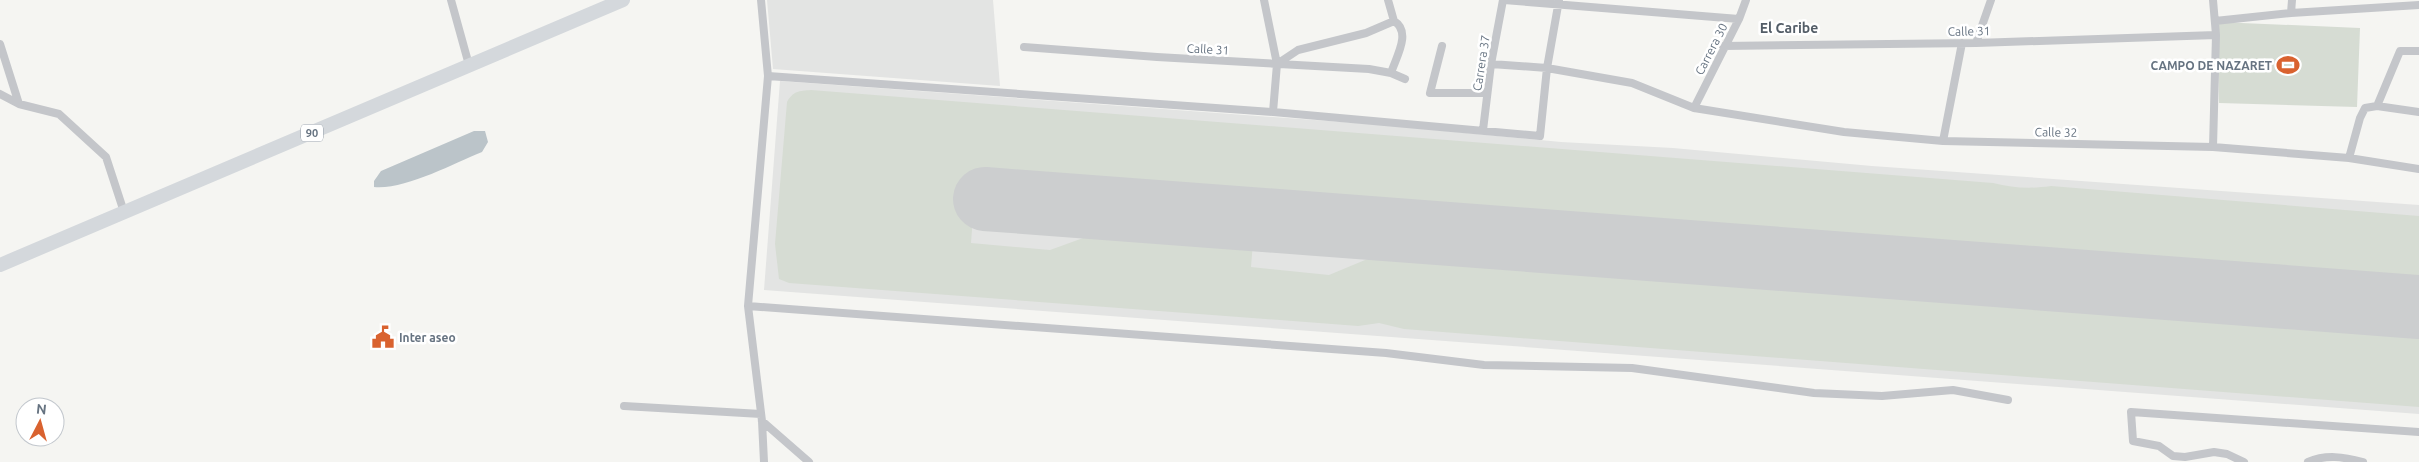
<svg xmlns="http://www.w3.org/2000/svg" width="2419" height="462" viewBox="0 0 2419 462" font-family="Ubuntu,sans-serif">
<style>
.built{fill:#e3e4e3}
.green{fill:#d6dcd3}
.water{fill:#bbc4c9}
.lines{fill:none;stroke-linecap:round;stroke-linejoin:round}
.runway{stroke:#cccecf;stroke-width:64}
.street{stroke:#c4c6ca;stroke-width:8}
.highway{stroke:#d4d8dc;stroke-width:14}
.labels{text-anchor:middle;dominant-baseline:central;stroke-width:5;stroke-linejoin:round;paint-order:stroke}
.shield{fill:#fff;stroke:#949da7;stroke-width:1}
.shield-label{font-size:11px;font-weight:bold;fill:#667381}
.street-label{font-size:12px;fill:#667381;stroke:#fff}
.poi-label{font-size:12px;font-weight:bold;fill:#667381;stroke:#fff;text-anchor:end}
.neighbourhood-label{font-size:14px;font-weight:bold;fill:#535d67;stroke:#fff}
</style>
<rect width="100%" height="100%" fill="#f5f5f2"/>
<!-- built -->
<path class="built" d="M767,0H993L1000,86L773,69Z
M780,81L1383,125L1561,142L1673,148L1872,166L2419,205V414L764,290Z"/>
<!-- green -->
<path class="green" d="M2218,22L2360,28L2357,107L2219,103Z
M811,90L1993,183C2013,188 2030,189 2051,186L2419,216V285L976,176L971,243L1050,250L1108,229L1253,242L1251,267L1329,275L1389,250L2419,327V407L1404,329L1379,323L1358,326L789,283L779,279L775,244L787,102C793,91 799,91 811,90Z"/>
<!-- water -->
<path class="water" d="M474,131H485L488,142L482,152C452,164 405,190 374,187V181L381,171Z"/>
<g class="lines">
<!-- runway -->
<path class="runway" d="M985,199L2419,307"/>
<!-- street -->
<path class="street" d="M451,0L469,65
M761,0L768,76L748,306L762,421L764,462
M1264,0L1277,64L1273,112
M1388,0L1394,21
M1504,0L1739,19
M2291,13L2292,0
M2215,21L2291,13L2419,5
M1976,43L1991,0
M0,44L19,104
M1442,46L1430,93H1487
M1723,46L1976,43L2216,35
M1024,47L1157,57L1369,69L1391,73L1405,79
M1277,64L1298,50L1366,33L1394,21
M1491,64L1547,68L1632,83L1694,108L1844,132L1943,141L2213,147L2349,158L2419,169
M1391,73C1396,57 1412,32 1394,21
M768,76L1273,112L1540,136L1547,68L1559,0
M0,94L19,104L59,114L106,157L124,212
M2377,106L2400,51H2419
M1694,108L1739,19L1746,0
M1483,130L1491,64L1503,0
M1943,141L1962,43
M2213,147L2216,35L2213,0
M2349,158L2360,118L2365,108L2377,106L2419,112
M748,306L1386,353L1484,365L1632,368L1814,393L1882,396L1953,390L2008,400
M624,406L761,414
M762,421L809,462
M2244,462L2227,454L2214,452L2185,457L2173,456L2159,446L2133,441L2131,412L2419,432
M2308,462C2326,454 2344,457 2363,462"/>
<!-- highway -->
<path class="highway" d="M0,265L623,0"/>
</g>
<!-- icons -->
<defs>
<symbol id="stadium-bare" viewBox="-9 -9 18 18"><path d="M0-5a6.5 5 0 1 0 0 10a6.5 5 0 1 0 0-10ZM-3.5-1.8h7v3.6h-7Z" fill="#d9622f" stroke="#fff" stroke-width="2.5" paint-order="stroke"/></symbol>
<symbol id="civic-bare" viewBox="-9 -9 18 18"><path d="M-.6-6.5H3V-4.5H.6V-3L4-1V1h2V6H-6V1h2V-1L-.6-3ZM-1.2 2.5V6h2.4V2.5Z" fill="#d9622f" stroke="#fff" stroke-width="2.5" paint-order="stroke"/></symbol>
</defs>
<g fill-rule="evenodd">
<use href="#stadium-bare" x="2272" y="49" width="32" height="32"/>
<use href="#civic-bare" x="367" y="321" width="32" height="32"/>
</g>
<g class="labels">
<!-- shield labels -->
<rect class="shield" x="301" y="124.5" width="22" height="17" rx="4"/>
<g class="shield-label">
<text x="312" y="133">90</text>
</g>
<!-- street labels -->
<g class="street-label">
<text transform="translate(1969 31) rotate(-1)">Calle 31</text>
<text transform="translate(1208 49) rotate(3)">Calle 31</text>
<text transform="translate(1711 49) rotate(-63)">Carrera 30</text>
<text transform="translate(1481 63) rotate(-81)">Carrera 37</text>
<text transform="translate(2056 132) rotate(1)">Calle 32</text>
</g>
<!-- poi labels -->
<g class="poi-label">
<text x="2272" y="65">CAMPO DE NAZARET</text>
<text x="399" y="337" text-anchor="start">Inter aseo</text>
</g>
<!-- neighbourhood labels -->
<g class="neighbourhood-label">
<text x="1789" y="28">El Caribe</text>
</g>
</g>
<!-- north arrow -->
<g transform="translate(40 422) rotate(6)"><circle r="24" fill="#ffffff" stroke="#c2c7cd"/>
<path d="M0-4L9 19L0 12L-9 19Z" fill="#d9622f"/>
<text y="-8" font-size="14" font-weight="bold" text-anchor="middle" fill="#667381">N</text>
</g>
</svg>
